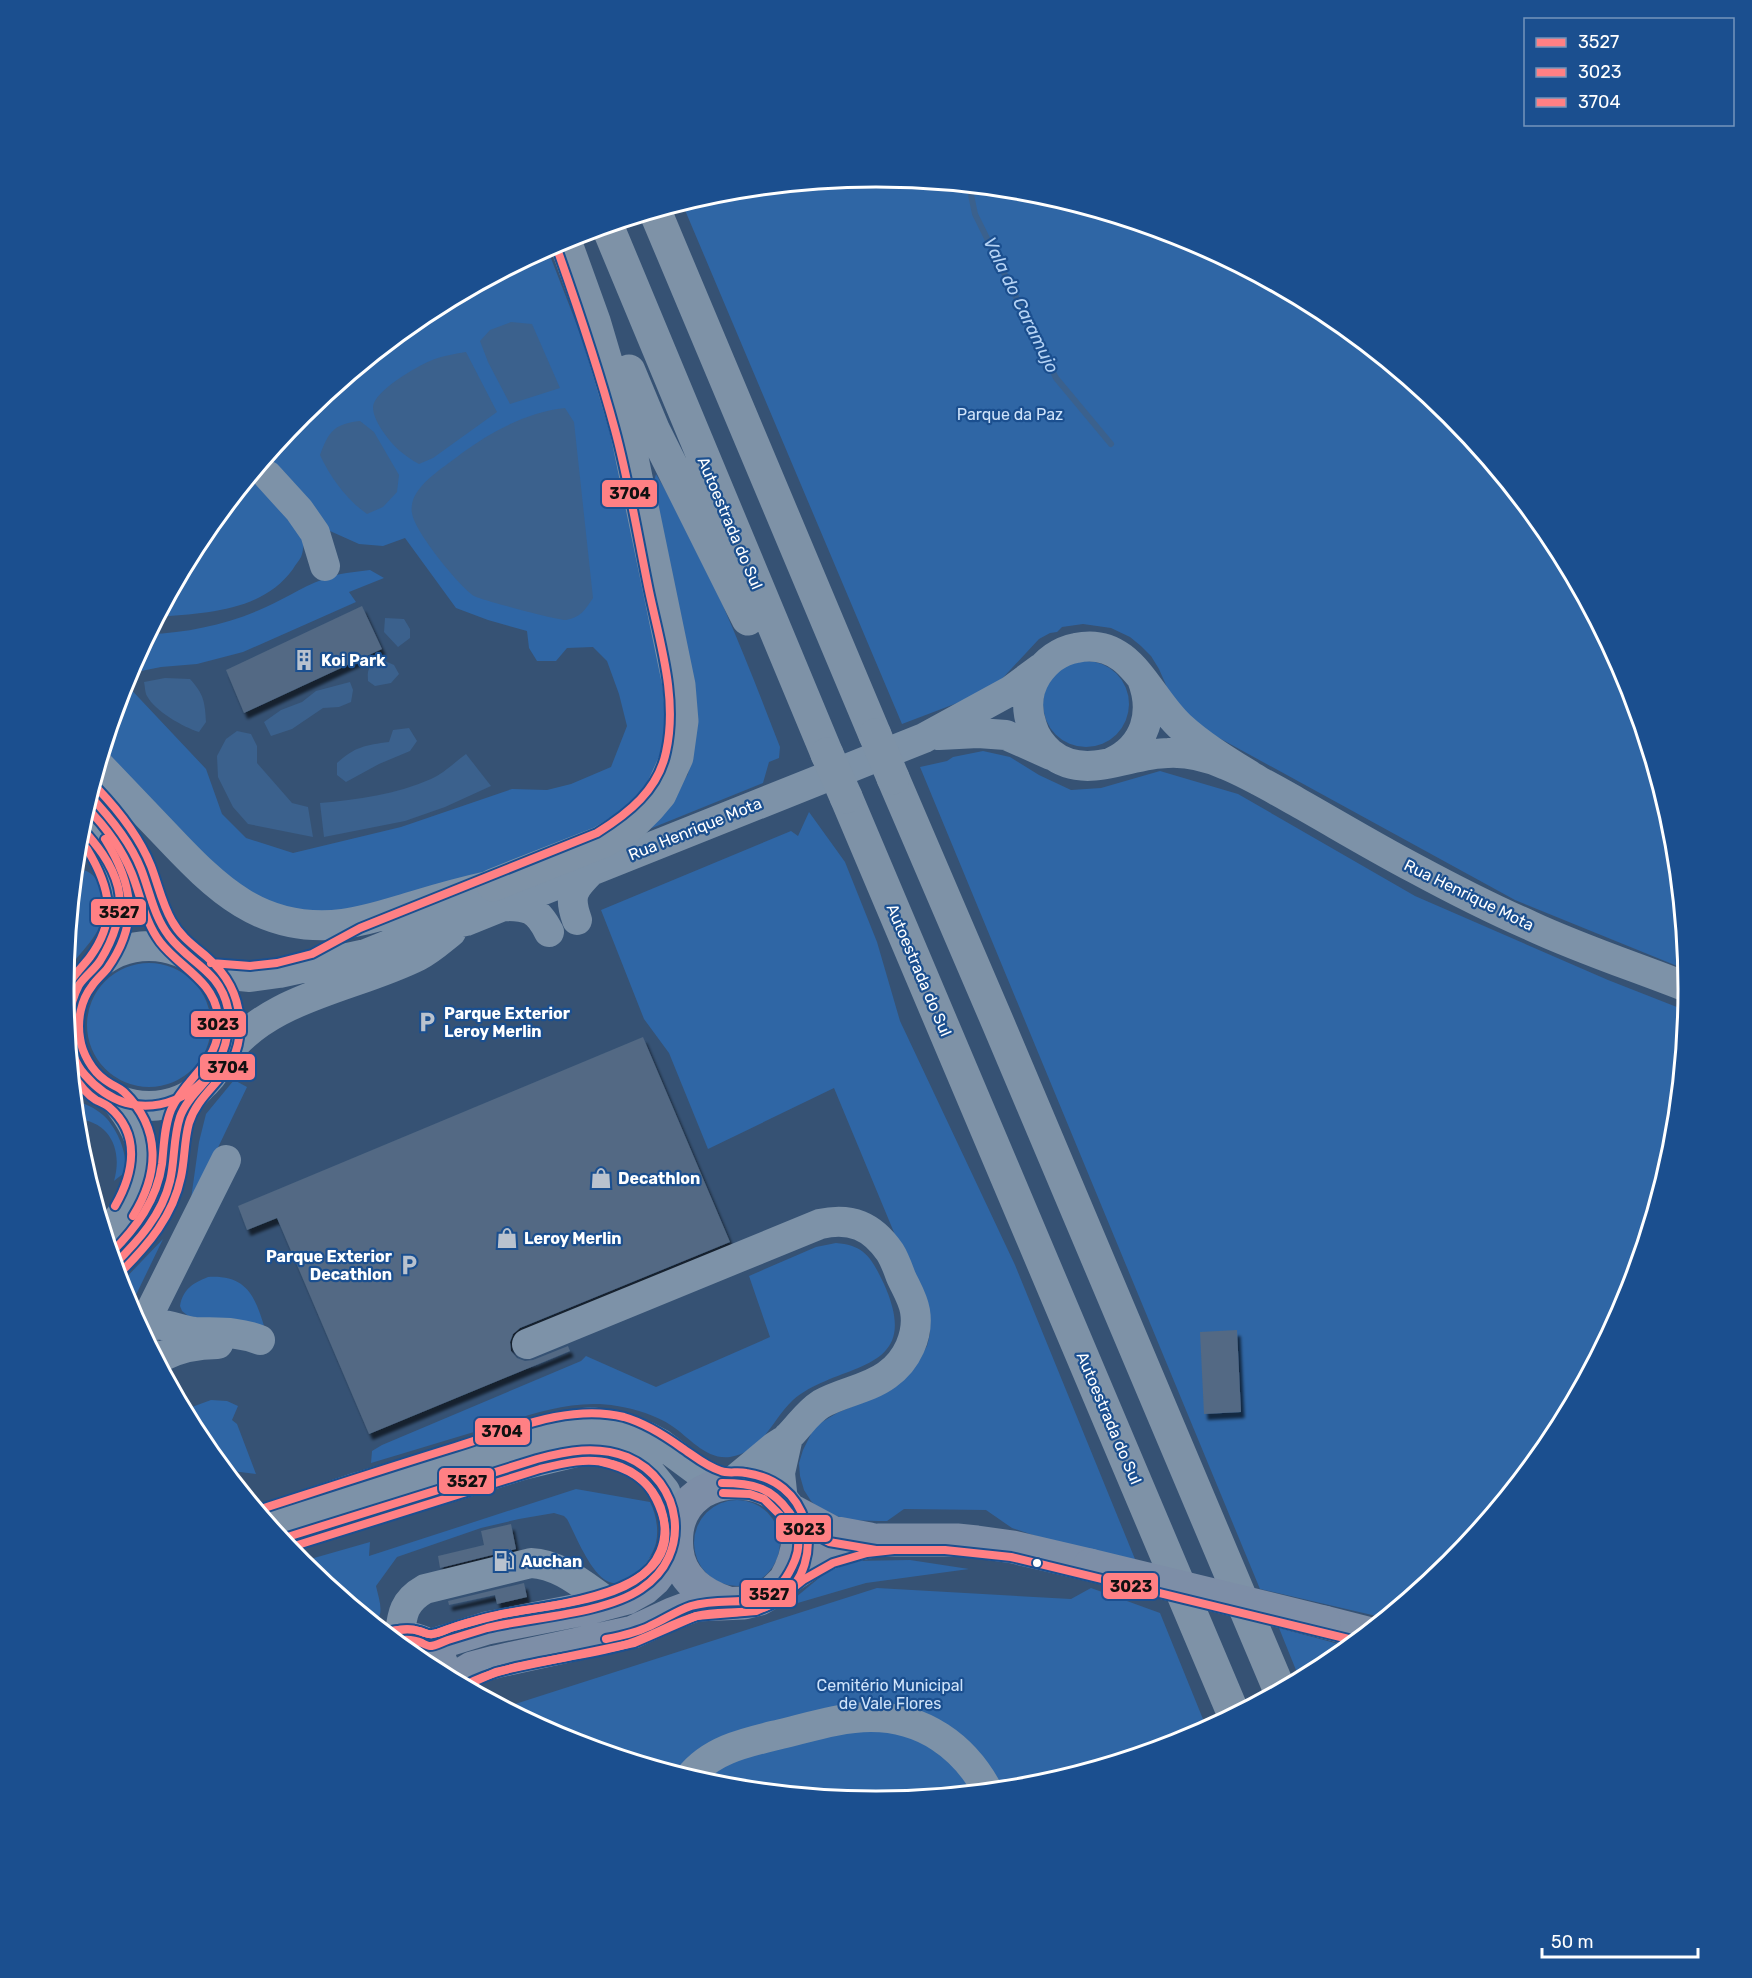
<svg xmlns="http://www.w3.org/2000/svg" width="1752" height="1978" viewBox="0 0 1752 1978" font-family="Rubik,sans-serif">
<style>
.green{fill:#2f66a5}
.water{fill:#3b618d}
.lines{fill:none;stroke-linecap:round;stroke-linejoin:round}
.stream{stroke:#3b618d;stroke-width:6}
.building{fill:#526984;filter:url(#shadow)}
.minor{stroke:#7d92a8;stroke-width:30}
.major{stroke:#7d8ea7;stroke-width:33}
.highway{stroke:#7e92a7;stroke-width:33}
.major-bridge{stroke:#7d8ea7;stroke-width:33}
.highway-bridge{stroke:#7e92a7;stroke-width:33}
.bus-1-casing{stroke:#1b4f8f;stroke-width:12}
.bus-2-casing{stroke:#1b4f8f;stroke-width:12}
.bus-3-casing{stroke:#1b4f8f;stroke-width:12}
.bus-1{stroke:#ff8084;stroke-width:8}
.bus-2{stroke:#ff8084;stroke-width:8}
.bus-3{stroke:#ff8084;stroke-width:8}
.bus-dot{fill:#fff;stroke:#1b4f8f;stroke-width:2}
.labels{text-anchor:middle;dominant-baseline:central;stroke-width:4.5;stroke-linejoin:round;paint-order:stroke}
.park-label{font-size:16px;fill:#cfe3fa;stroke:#1b4f8f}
.street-label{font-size:16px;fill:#fff;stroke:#1b4f8f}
.poi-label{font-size:16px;font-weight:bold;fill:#fff;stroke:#1b4f8f;text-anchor:start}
.water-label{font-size:18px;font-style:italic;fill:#b5d3f5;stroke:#1b4f8f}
.rim{fill:none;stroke:#fff;stroke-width:3}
.line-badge{stroke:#1b4f8f;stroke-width:2}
.pale-badge-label{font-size:16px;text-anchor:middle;font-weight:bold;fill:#111}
</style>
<defs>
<filter id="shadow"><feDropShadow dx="3.5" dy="6" stdDeviation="1.5" flood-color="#0009"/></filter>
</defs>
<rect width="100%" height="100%" fill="#365274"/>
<!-- green -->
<path class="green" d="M876,176L1035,192L1187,238L1328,313L1451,414L1552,538L1627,678L1673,831L1687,970L1515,900L1199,727L1169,692L1159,669L1151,656L1141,646L1130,637L1111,628L1083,624L1062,627L1057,632L1050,633L1039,639L999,682L973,697L902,724L682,203L718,192Z
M547,248L575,320L613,427L670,714L664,752L633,807L581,838L497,868L371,904L328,914L296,912L237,888L103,752L124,682L206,769L222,814L246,838L293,853L401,827L512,789L547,790L571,784L611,767L627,726L619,694L607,661L593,647L567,648L556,661H537L529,648L527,631L488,620L456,608L405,538L383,546L359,544L330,531L305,534C303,541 304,551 301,557C299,561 295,565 293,569C262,612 205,613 157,617L200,537L301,414L425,313Z
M656,474C708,560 744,654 780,747L779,758L769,762L763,783L647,830L669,805L688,774L694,736L653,485Z
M370,570L384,578L349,592L356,602L243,652L197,664L161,667L136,672L125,679L149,634C185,633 223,625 257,611C280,602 301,587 324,579C339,573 354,572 370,570Z
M1043 704a43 43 0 1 1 86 0a43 43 0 1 1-86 0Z
M983,751L1010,757L1039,775L1071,790L1101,788L1160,771L1238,794L1415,896L1608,980L1687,1011L1673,1148L1627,1300L1552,1441L1451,1564L1385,1618L1260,1589L920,767L947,761L953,757Z
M809,812L845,862L877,942L900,1021L1015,1265L1137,1564L1077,1550L1012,1528L986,1510L904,1509L887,1521H878L847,1520L819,1509L811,1501L804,1490L800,1476L799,1463L803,1450L811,1434L807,1431L837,1413L882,1394L918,1361L927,1346L930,1334V1319L834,1088L708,1149L669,1053L644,1019L601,910L791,831L798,836Z
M75,869C87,869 95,874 99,886C116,928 83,945 64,975Z
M87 1025a62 62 0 1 1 124 0a62 62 0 1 1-124 0Z
M234,1080L247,1087L190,1206L199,1142L206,1114Z
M74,1101C85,1103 95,1108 103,1115C116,1126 132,1159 122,1175C121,1175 115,1180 114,1181C123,1150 110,1121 76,1119Z
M163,1239L134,1299L129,1308L120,1284Z
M836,1243C865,1245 872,1259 884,1284C925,1376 840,1360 793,1400C773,1418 763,1452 730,1457C706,1460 690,1438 672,1426C656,1415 635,1409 617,1406C571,1398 527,1416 484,1429C446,1440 409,1452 371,1463L372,1451L382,1445L581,1361L586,1356L656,1387L770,1337L749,1276L816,1247Z
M208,1277C247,1275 255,1296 265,1329L192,1319L182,1311L180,1306C183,1289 193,1283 208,1277Z
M211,1400L227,1401L238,1406L232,1420L237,1424L256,1474L224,1470L200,1440L186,1414L192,1407Z
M576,1489L650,1502C656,1514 659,1529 656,1543C651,1561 629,1592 607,1581C590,1572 576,1536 567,1519L564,1516L554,1513L519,1519L481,1528L397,1557L376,1586C379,1600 385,1613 375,1624L356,1609V1604L351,1605L300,1562L370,1542L369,1556Z
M694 1543a43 43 0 1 1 86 0a43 43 0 1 1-86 0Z
M910,1560L969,1569L866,1583L784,1607L830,1569L853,1561Z
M877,1588L1071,1599L1091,1588L1160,1613L1207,1729L1187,1740L1034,1786L876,1802L717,1786L565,1740L514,1713L512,1705Z
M1279,1628L1350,1647L1327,1665L1300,1680Z"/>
<!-- water -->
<path class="water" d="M511,322L532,324L560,388L510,404L488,362L480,341L490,330Z
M466,352L497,412L433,458L419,464C404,456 393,446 384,433C379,426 373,416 373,407C374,391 416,367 430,361C441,356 454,354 466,352Z
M565,408L574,422L593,598C585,610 581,617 566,620C561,621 481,600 474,596C459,586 414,531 412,513C411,510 412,503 413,500C421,480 446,466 462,453C492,431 528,412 565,408Z
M360,421L374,432L399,475L397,492L383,507L367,514C347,500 330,477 320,455C329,431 334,424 360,421Z
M385,618L404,619L410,629V638L398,647L384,632Z
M385,661L394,665L399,674L391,683L375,686L368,681C367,666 370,665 385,661Z
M165,678L190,679C204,694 205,703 206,722L199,732C183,727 155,711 147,696C145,693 145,686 144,682Z
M350,682L353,690L351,702L339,707L323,708L292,729L271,736L264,722L281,710L302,702L316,691Z
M409,728L417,741L410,751L379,764L346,782L337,775V763C354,747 366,745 389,742L393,730Z
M237,731L251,734L257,746V763L292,803L308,807L313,837L248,824L233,807L218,777L217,756L226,739Z
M466,754L491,786L445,807L405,821L324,837L320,803C357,800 397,794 431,779C443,774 455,762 466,754Z"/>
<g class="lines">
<!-- stream -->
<path class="stream" d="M969,185L975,214L1056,378L1111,444"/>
</g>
<!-- building -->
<path class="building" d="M362,606L382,649L244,713L226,670Z
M643,1037L730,1242L520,1328L513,1334L510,1342L511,1351L517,1358L525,1361L533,1360L568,1346L570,1351L369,1434L277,1218L247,1230L238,1206Z
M1237,1330L1241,1412L1204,1414L1200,1332Z
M511,1524L516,1549L440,1568L438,1556L484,1545L481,1531Z
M524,1583L527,1597L497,1604L495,1595L449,1605L448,1601Z"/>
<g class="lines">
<!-- minor -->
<path class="minor" d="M268,476L299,510L315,533L325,566
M939,735L978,733L1006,735L1051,755
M1112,762C1146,746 1155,712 1142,679
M99,765C121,788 143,811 165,834C216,888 261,934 343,924C367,921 390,913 414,906C440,898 466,891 493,885
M1259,781C1232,764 1204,748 1180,726C1147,696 1131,636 1076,648C1060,651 1046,661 1037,675C1027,691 1026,709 1032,726C1035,737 1042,746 1050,753C1085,782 1129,753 1168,753C1188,752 1208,757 1226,765C1250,775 1274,789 1297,802C1336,824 1374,847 1414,868C1451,888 1490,908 1529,925C1580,949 1636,967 1689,988
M89,795C107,813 123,832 134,854C145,878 150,905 163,928C169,938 179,947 188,955
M80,826C106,854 129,890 116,930C112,942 105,952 98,963
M503,906C528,906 537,908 549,932
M577,920C568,895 573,889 591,871
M69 1026a80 80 0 1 1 160 0a80 80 0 1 1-160 0Z
M210,973L250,977L279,973L366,954L423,931L466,921L924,738L1010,691L1041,668
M222,1060C266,996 352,989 418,956C430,950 441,940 451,932
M105,1234C150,1186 158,1151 115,1099
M114,1265C137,1242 159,1217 168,1186C177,1160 170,1127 185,1104C190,1098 196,1093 201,1087
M141,1330L226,1160
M141,1330C160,1318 175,1330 195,1332C219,1333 236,1331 260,1340
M527,1344L820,1224C851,1217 872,1226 890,1252C895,1260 898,1269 901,1277C906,1288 913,1299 915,1311C919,1335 907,1361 887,1375C868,1389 842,1392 821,1404C807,1413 800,1425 789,1436C785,1441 779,1443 774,1447C760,1459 746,1470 732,1482
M154,1355L161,1357C180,1347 197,1344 218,1344
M783,1501L780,1473L788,1437
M264,1519L358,1487L522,1438L576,1424L592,1422L620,1427L648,1437L661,1444L696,1470L722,1483
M280,1539L523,1465L581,1451L596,1450L623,1456L649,1471L665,1491L677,1530
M399,1640C402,1616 402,1602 425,1589L531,1563C560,1564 585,1587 609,1603
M689,1778C711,1749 748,1742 781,1734C810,1727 841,1717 871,1717C923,1717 964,1746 988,1791"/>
<!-- major -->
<path class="major" d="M789,1509L832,1532L870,1539
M728,1603C703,1595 680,1579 677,1550C666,1445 846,1470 785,1580
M1324,1622L1367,1633
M395,1641C415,1634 432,1644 441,1662
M429,1646L487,1628L589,1608L627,1598L645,1588L654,1580L669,1560L676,1543
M452,1680L472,1668L495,1662L633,1632L672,1614L696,1605L744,1603L760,1599L774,1591L785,1580L818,1558L842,1548L878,1540H957L977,1542L1013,1547L1090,1565"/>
<!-- highway -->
<path class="highway" d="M655,211L875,735
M607,225L827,754
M629,371L654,431L748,619
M893,778L998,1023L1280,1691
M846,797L1234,1715
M493,885L602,842L632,824L649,807L660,794L677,757L682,721L679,685L626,429L594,321L564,238"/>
<!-- major-bridge -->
<path class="major-bridge" d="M1090,1565L1324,1622"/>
<!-- highway-bridge -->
<path class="highway-bridge" d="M875,735L893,778
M827,754L846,797"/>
<defs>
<path id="bus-1" d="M80,826C96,844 112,863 118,887C124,912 113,940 100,961C94,970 85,976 79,985C65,1012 64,1051 85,1075C96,1088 110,1098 126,1103C171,1116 220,1081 227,1036C228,1027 230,1018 228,1009C220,970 190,964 169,936C154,917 150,892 141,869C130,841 110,817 89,795
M114,1265C138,1241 162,1215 170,1181C175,1160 173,1138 180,1117C187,1097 207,1083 218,1065
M281,1539L537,1459C567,1451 597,1445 627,1457C683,1481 693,1555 641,1589C604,1614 532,1617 487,1628C474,1632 461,1636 448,1640C442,1642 435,1646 430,1646C428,1646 424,1644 422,1643C413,1639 405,1639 395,1641
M606,1639C621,1636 636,1633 650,1626C664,1620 676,1611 691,1606C735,1593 771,1619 795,1560C801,1545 799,1525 789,1512C771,1487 752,1483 722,1483"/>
<path id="bus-2" d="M86,807C105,826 122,849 132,874C141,897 145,922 160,942C180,968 213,980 218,1015C224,1061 187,1074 171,1110C164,1127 164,1146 162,1164C157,1200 136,1228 111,1253
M64,995C69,979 80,970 90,957C118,919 110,887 87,849
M71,1072C78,1083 86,1094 96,1100C100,1102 105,1104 109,1107C141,1134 134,1173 115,1206
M723,1493L750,1494L764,1499L783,1518L829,1542L876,1550H892
M288,1548L540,1469C564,1463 588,1457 612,1464C667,1478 686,1549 634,1581C599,1603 534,1607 493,1616C480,1619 467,1623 454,1627C447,1629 439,1633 432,1634C428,1635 424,1632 419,1631C410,1628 402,1629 392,1631
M464,1686L496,1672L518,1667L634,1643L696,1616L756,1611L774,1603L803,1580L833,1563L867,1553L894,1550H945L1011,1557L1357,1641"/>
<path id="bus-3" d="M97,788C119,811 139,836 151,866C158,884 162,904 172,921C180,936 194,946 207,957C231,978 243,1005 239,1038C234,1077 199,1090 189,1123C184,1141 185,1159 181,1177C173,1216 148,1245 121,1272
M105,839C133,884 140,923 107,969C102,975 96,980 92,986C81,1000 77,1020 80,1038C82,1053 92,1071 105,1080C111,1085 119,1087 124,1092C162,1129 159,1174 133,1216
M211,963L250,966L277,963L312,954L360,928L597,833C629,813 658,790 666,752C678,699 660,643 649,591C638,537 629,482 615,430C598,367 577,305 555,243
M261,1509C326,1488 390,1467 455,1447C508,1431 568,1403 624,1417C645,1423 664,1435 682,1448C694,1456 707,1467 721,1471C728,1474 738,1471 746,1473C775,1477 797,1494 805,1522C813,1550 804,1582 780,1599C755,1618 725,1609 697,1616C671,1623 648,1639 621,1646C570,1660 510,1661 463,1686
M392,1631C402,1629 410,1628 419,1631C424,1632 428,1635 432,1634C439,1633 447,1629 454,1627C470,1622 486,1618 502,1614C560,1603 703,1594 656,1499C646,1477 625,1467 602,1462"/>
</defs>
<!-- bus-1 casing -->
<use href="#bus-1" class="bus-1-casing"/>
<!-- bus-2 casing -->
<use href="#bus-2" class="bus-2-casing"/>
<!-- bus-3 casing -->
<use href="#bus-3" class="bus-3-casing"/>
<!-- bus-1 -->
<use href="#bus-1" class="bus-1"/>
<!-- bus-2 -->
<use href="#bus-2" class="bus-2"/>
<!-- bus-3 -->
<use href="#bus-3" class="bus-3"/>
</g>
<!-- icons -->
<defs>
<symbol id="building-bare" viewBox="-9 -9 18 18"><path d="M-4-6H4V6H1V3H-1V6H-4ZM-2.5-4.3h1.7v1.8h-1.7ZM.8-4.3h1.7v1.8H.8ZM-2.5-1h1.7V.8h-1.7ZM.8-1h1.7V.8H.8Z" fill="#b9c2ce" stroke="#1b4f8f" stroke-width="2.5" paint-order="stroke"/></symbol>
<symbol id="parking-bare" viewBox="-9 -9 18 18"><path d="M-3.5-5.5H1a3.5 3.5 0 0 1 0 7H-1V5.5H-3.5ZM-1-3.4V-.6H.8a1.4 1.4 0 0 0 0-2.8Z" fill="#b9c2ce" stroke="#1b4f8f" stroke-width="2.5" paint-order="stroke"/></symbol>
<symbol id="shop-bare" viewBox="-9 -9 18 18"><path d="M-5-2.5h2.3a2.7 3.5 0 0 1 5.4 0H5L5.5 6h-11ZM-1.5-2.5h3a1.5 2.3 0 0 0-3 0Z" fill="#b9c2ce" stroke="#1b4f8f" stroke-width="2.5" paint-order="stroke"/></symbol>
<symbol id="fuel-bare" viewBox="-9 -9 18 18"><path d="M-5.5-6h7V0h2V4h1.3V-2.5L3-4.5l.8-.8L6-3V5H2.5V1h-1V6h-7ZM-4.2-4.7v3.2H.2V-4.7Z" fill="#b9c2ce" stroke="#1b4f8f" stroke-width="2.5" paint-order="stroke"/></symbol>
</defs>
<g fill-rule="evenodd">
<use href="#building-bare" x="289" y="645" width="30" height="30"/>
<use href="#parking-bare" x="412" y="1007" width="30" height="30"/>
<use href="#shop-bare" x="586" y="1163" width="30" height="30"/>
<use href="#shop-bare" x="492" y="1223" width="30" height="30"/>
<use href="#parking-bare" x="394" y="1250" width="30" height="30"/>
<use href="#fuel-bare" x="489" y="1546" width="30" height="30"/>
</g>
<!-- markers -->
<circle class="bus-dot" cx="1037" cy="1563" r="5"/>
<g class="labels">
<!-- park labels -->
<g class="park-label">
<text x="1010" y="414">Parque da Paz</text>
<text x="890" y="1685">Cemitério Municipal<tspan x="890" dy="18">de Vale Flores</tspan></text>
</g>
<!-- street labels -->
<g class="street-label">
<text transform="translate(730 523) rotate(67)">Autoestrada do Sul</text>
<text transform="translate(695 829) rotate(-22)">Rua Henrique Mota</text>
<text transform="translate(1469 895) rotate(26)">Rua Henrique Mota</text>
<text transform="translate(919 970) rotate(67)">Autoestrada do Sul</text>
<text transform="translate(1109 1418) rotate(67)">Autoestrada do Sul</text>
</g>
<!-- poi labels -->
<g class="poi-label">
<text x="321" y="660">Koi Park</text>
<text x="444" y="1013">Parque Exterior<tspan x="444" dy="18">Leroy Merlin</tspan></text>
<text x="618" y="1178">Decathlon</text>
<text x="524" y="1238">Leroy Merlin</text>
<text x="392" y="1256" text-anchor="end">Parque Exterior<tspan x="392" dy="18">Decathlon</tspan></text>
<text x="521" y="1561">Auchan</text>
</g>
<!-- water labels -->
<g class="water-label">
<text transform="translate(1021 305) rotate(64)">Vala do Caramujo</text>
</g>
</g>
<!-- crop -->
<path d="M0 0H1752V1978H0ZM74 989a802 802 0 1 1 1604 0a802 802 0 1 1-1604 0Z" fill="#1b4f8f" fill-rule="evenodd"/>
<path class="rim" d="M74 989a802 802 0 1 1 1604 0a802 802 0 1 1-1604 0Z"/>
<g class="line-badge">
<rect x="601" y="479" width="57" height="29" rx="6" fill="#ff8084"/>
<rect x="90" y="898" width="57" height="28" rx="6" fill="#ff8084"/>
<rect x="190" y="1010" width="57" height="28" rx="6" fill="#ff8084"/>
<rect x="199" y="1053" width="57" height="28" rx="6" fill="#ff8084"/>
<rect x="474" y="1417" width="57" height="29" rx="6" fill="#ff8084"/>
<rect x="438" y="1467" width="57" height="28" rx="6" fill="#ff8084"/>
<rect x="775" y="1514" width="57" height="29" rx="6" fill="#ff8084"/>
<rect x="1102" y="1572" width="57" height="28" rx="6" fill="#ff8084"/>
<rect x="740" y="1579" width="57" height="29" rx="6" fill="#ff8084"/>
</g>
<g class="pale-badge-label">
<text x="630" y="499">3704</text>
<text x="119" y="918">3527</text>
<text x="218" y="1030">3023</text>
<text x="228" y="1073">3704</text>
<text x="502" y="1437">3704</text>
<text x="467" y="1487">3527</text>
<text x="804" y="1535">3023</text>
<text x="1131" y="1592">3023</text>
<text x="769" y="1600">3527</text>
</g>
<!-- legend -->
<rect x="1524" y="18" width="210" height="108" fill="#1b4f8f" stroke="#7695bc" stroke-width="1.5"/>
<rect x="1536" y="38" width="30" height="9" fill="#ff8084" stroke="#7695bc" stroke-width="1.5"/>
<text x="1578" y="48" font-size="18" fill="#ffffff">3527</text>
<rect x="1536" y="68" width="30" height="9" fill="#ff8084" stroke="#7695bc" stroke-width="1.5"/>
<text x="1578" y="78" font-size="18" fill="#ffffff">3023</text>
<rect x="1536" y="98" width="30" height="9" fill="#ff8084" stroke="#7695bc" stroke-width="1.5"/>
<text x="1578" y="108" font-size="18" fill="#ffffff">3704</text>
<!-- scale -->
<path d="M1542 1948v9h156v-9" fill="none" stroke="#ffffff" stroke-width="3"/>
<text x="1551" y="1948" font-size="18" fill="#ffffff" stroke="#1b4f8f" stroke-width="4.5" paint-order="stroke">50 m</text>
</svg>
